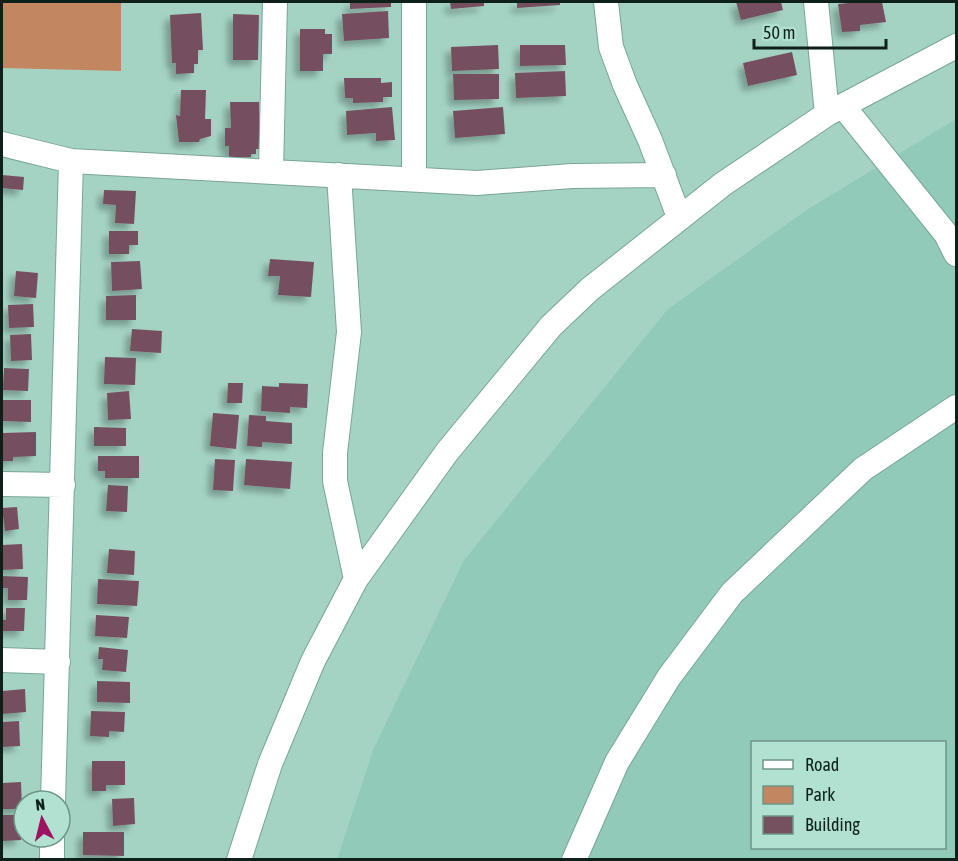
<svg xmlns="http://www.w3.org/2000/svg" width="958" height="861" viewBox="0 0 958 861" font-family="'Asap Condensed',sans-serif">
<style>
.built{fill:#92cab9;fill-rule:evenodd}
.green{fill:#c28761}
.building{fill:#75505f;filter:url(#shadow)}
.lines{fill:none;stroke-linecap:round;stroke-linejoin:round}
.minor-casing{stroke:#77a597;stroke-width:26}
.minor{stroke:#fff;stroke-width:24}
</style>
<defs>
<filter id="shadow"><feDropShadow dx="-5.5" dy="5.5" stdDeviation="3" flood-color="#0004"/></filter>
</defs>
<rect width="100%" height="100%" fill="#a4d3c4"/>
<!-- built -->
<path class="built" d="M956,119V859L337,860L373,750L464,560L668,309L805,211ZM752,742H944V848H752Z"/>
<!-- green -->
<path class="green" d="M2,2H121V71L2,68Z"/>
<!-- building -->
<path class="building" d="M350,2H391V7L350,9Z
M450,2H484V6L451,9Z
M517,2H560V5L517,8Z
M736,2H781L783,10L741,20Z
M860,2H882L886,22L860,25V31L842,32L838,4Z
M388,11L389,38L344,41L342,14Z
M201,13L203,50H198V64H194V73L176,74V63H172L170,15Z
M233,14L259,15L258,60H233Z
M300,29H325V34H332V54H323V71H300Z
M498,45L499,69L452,71L451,47Z
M520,45H565L566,65L520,66Z
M792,52L797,75L748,86L743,63Z
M565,71L566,96L516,98L515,73Z
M453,74H499V99L454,100Z
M344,78H381V83L392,82V97H383V102L353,103V98H345Z
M181,90H206L205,119H211V136L200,139L199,142H179L176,115L180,116Z
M230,102H259L260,149H256V154H251V157L229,158V146H225V128H231Z
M392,107L395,140L376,141V133L347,135L346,111Z
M503,107L505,134L455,138L453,111Z
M2,175L24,177L23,190L2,188Z
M104,190L136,191L134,224L115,223L116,205L103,204Z
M109,231H138V245H129V254H109Z
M270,259L314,262L311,297L278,295L280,276H268Z
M140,261L142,289L112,291L111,262Z
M16,271L38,273L36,298L14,296Z
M136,295V320H106V296Z
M33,304L34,327L9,328L8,305Z
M132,329L162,331L161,353L130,351Z
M31,334L32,360L11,361L10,335Z
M105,357L136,358L135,385L104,384Z
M4,368L29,369L28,391L3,390Z
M228,383H243L242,403H227Z
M279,383L308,384L307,408L290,407V413L261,411L262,386L279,387Z
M129,391L131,419L108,420L107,393Z
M2,400H31V422L2,421Z
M213,413L239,415L236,449L210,446Z
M249,415L266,416V421L292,423V444L262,442V447L247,446Z
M94,427L126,428V446H94Z
M36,432V456L13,457V461H2V433Z
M98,456H139V478H105V471H98Z
M215,459L235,460L233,491L213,490Z
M246,459L292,462L290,489L244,485Z
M108,485L128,486L127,512L106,511Z
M17,507L19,529L5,531L2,508Z
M22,544L23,569L2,570V545Z
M109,549L135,551L134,575L107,573Z
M2,576L28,577L27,600H8V588H2Z
M98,579L139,581L137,606L97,604Z
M6,608H25L24,631H2V620H6Z
M96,615L129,617L127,638L95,636Z
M99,647L128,650L126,672L102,670L103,659H98Z
M97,681L130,682V703L97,702Z
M25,689L26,712L2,714V691Z
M91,711L125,712L124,732L109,731V737L90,736Z
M19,721L20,746L2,747V722Z
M92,761H125V785H106V791H92Z
M21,782L22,809H2V783Z
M134,798L135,824L113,826L112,799Z
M2,815H21V840L2,841Z
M83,832H124V856L83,855Z"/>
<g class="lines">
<defs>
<path id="minor" d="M606,2L611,47L625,85L650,140L679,217
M816,2L827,114
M843,106L946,234L956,254
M2,144L71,161L53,801
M71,161L477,183L572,176L664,175
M271,171L275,2
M339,175L349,332L335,453V481L356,579
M414,179V2
M2,484L63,485
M2,660L58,662
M52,860V837
M239,860L270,764L313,661L356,579L447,452L551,326L590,289L723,184L827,114L956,46
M574,860L617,762L669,677L732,593L863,469L956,407"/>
</defs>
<!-- minor casing -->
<use href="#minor" class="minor-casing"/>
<!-- minor -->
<use href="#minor" class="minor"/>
</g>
<!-- border -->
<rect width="958" height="861" fill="none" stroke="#0d201a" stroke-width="6"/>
<!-- legend -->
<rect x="751" y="741" width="195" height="108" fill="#b1e1d1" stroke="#6f9488" stroke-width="1.5"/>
<rect x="763" y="760" width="30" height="9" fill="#ffffff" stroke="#6f9488" stroke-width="1.5"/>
<text x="805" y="771" font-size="18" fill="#0d201a">Road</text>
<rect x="763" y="786" width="30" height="18" fill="#c28761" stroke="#6f9488" stroke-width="1.5"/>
<text x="805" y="801" font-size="18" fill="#0d201a">Park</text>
<rect x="763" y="816" width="30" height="18" fill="#75505f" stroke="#6f9488" stroke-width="1.5"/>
<text x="805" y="831" font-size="18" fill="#0d201a">Building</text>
<!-- north arrow -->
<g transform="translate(42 819) rotate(353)"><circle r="28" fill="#b1e1d1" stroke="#6f9488" stroke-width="1.5"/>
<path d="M0-4.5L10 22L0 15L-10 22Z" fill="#9d1361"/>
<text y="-9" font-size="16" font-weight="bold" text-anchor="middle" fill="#0d201a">N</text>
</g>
<!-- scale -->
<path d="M754 39v9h132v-9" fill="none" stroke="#0d201a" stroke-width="3"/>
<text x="763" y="39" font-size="18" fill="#0d201a" stroke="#b1e1d1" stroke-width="4.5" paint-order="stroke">50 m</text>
</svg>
